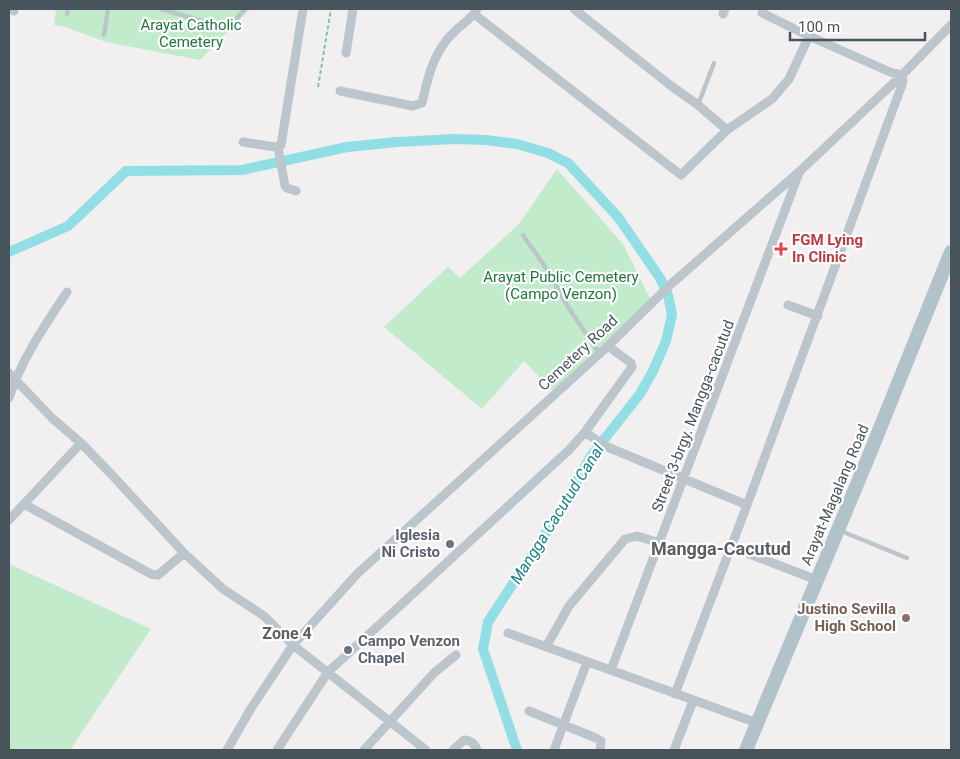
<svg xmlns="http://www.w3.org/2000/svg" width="960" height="759" viewBox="0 0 960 759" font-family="Roboto,sans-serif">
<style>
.green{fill:#c1ebcb}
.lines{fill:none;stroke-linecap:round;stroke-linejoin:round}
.canal{stroke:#91dfe5;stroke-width:10}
.path{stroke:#7bc797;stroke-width:2;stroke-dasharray:4 2.5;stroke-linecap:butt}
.service{stroke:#bbc5cb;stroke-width:4.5}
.minor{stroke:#bbc5cb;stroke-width:9}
.primary{stroke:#b1c2cb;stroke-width:14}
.health-dot{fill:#e0444e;stroke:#fff;stroke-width:2}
.worship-dot{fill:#6b7280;stroke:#fff;stroke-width:2}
.education-dot{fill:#8d6e63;stroke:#fff;stroke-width:2}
.labels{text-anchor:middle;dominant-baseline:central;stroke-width:4.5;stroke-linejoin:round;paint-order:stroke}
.park-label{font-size:15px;fill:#1e773f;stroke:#fff}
.health-label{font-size:15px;font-weight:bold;fill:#be3a42;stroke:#fff;text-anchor:start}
.street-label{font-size:15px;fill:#48545b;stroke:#fff}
.worship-label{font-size:15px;font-weight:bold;fill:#5b616d;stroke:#fff;text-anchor:end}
.education-label{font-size:15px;font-weight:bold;fill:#785e54;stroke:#fff;text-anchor:end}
.water-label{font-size:16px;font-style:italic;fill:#178089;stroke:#fff}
.neighbourhood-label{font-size:16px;font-weight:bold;fill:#5c6063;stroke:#fff}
.quarter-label{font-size:18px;font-weight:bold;fill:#5c6063;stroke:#fff}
</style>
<rect width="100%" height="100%" fill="#f1efef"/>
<!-- green -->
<path class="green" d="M56,9H250L200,60L106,42L65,27L54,25Z
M557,169L623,244L651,301L554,392L524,361L482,409L384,327L448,267L460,278L519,224Z
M9,564L151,629L70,750H9Z"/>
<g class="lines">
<!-- canal -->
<path class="canal" d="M9,252L68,226L126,171L242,170L347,147L397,142L454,139L486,140L517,144L548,153L568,163L618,217L660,278L668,295L672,315L666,341L653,371L640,394L591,456L557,516L488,622L483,649L517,750"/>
<!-- path -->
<path class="path" d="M318,87L331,9"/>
<!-- service -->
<path class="service" d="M161,9L225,28H228L245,9
M67,14L68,9
M104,35L108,9
M698,105L714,63
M523,235L546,268L568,307L599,353
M841,531L907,558"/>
<!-- minor -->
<path class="minor" d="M574,9L670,85L698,105L727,130
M14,11V9
M474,14L681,175L727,130L772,99L789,79L809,36
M723,14L725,9
M346,53L353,9
M340,91L413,106L422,103C428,76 434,51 454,32C462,24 472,19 477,9
M243,142L275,147L281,145L303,9
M278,147L285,186L287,188L296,191
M788,305L818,316
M9,373L53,419L81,443L112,475L184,553L223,589L264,616L293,645L426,750
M9,398C21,360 45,325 67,292
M585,432L605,446L747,505
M24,504L151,574L158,575L184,553
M9,520L81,443
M731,547L817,580
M508,633L757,723
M546,647L569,606L625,539L637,536L660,543
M611,670L799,173
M675,694L747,505L903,82L902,75L890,72L809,36L762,13
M529,711L596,738L601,741L600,750
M227,750L250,710L293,645L357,574L608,346L670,285L800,171L902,75L951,25
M277,750L328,672L569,450L585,432L632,367L631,363L608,346
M364,750L434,673L456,655
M453,750L464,740C472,741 474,743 477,750
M554,750L587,662
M674,750L693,701"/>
<!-- primary -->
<path class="primary" d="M746,750L868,458L951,252"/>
</g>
<!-- markers -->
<path class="health-dot" d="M778.5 241.5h5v5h5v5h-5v5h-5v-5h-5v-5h5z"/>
<g class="worship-dot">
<circle cx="450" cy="544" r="5"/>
<circle cx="348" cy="650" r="5"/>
</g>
<circle class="education-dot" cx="906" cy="618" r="5"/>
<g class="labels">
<!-- park labels -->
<g class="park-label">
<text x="191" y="25">Arayat Catholic<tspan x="191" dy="17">Cemetery</tspan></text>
<text x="561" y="277">Arayat Public Cemetery<tspan x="561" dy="17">(Campo Venzon)</tspan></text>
</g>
<!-- health labels -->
<g class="health-label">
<text x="792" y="240">FGM Lying<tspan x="792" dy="17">In Clinic</tspan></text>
</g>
<!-- street labels -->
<g class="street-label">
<text transform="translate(578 353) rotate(-43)">Cemetery Road</text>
<text transform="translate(693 416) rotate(-69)">Street 3-brgy. Mangga-cacutud</text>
<text transform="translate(835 495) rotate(-67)">Arayat-Magalang Road</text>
</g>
<!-- worship labels -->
<g class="worship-label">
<text x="440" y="535">Iglesia<tspan x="440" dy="17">Ni Cristo</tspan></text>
<text x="358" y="641" text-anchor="start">Campo Venzon<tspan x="358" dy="17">Chapel</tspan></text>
</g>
<!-- education labels -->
<g class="education-label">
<text x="896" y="609">Justino Sevilla<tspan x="896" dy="17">High School</tspan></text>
</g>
<!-- water labels -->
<g class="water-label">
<text transform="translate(557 514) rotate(-58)">Mangga Cacutud Canal</text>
</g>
<!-- neighbourhood labels -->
<g class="neighbourhood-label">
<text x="287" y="633">Zone 4</text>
</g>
<!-- quarter labels -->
<g class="quarter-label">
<text x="721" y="548">Mangga-Cacutud</text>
</g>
</g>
<!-- border -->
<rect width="960" height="759" fill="none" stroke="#48545b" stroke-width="20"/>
<!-- scale -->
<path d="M790 32v8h135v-8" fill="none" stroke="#48545b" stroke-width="2.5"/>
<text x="798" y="32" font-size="15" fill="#48545b" stroke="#ffffff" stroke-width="4" paint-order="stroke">100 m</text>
</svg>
